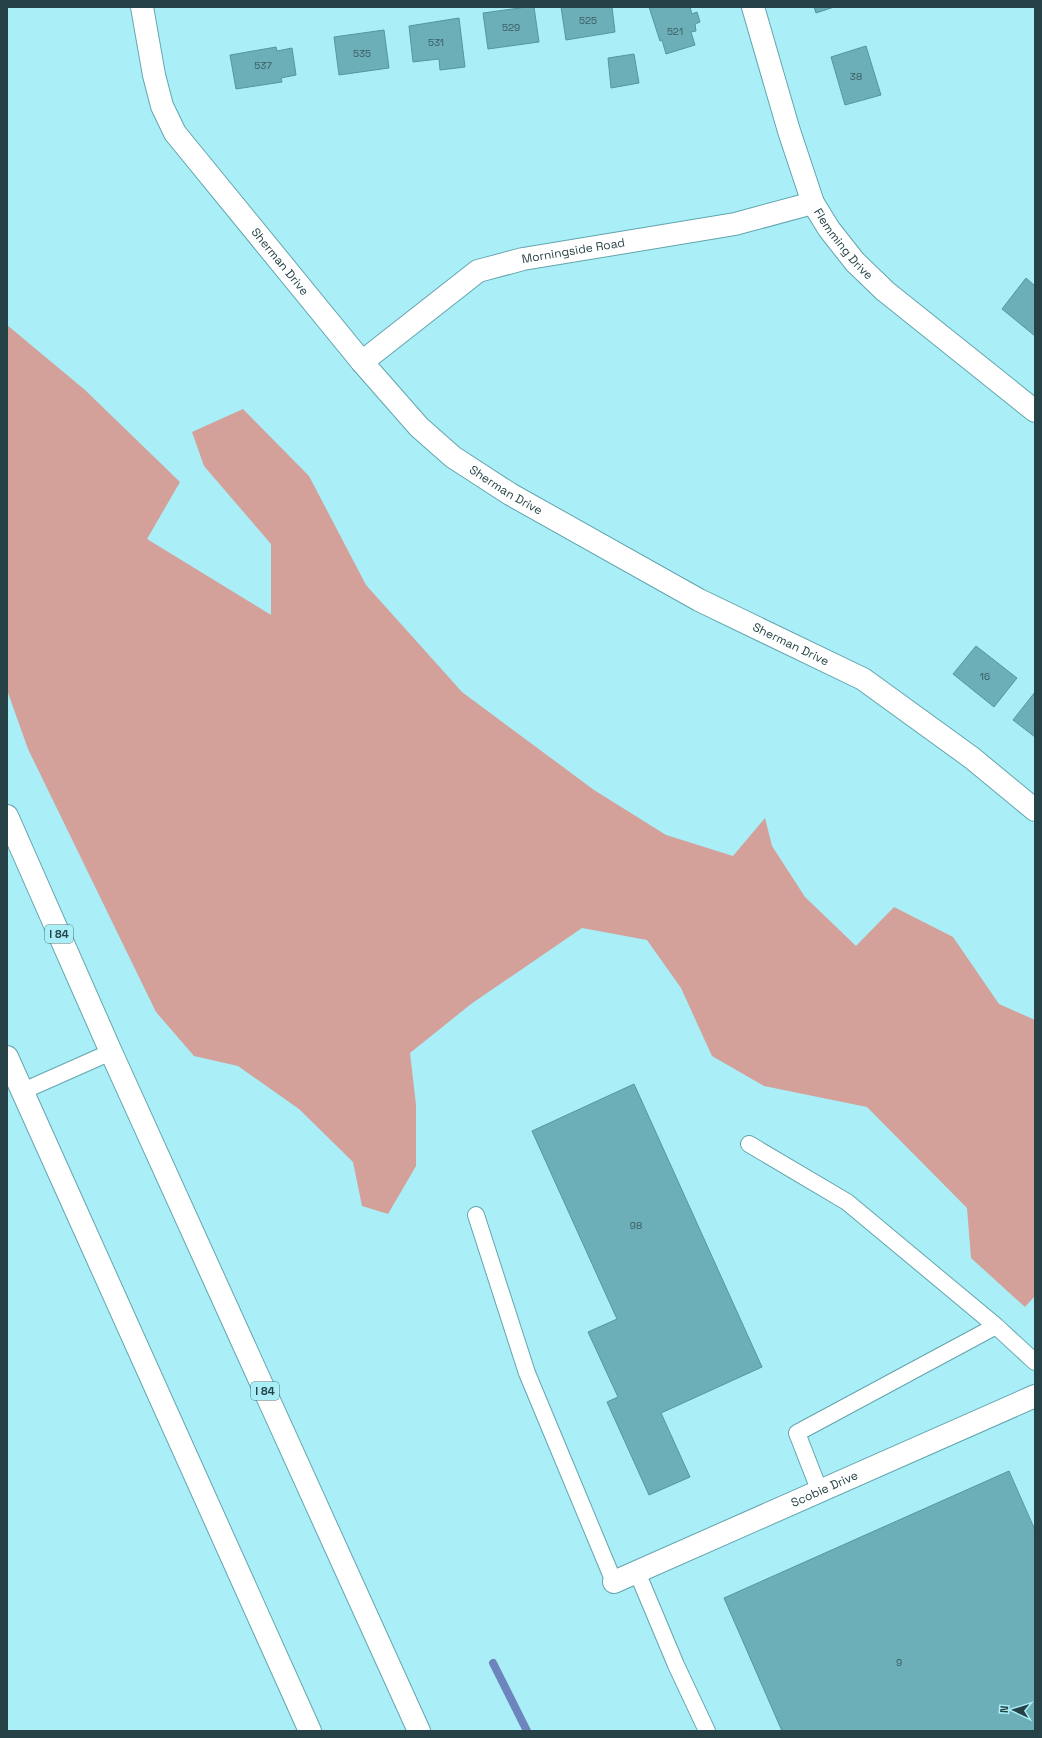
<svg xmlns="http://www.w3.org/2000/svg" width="1042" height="1738" viewBox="0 0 1042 1738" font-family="'Space Grotesk',sans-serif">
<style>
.green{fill:#d3a09a}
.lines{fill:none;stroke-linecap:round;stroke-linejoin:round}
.stream{stroke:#6d85bc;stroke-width:8}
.building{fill:#6dafb8;stroke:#5597a0}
.service-casing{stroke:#63a5ae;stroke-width:18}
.minor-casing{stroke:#63a5ae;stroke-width:24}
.motorway-casing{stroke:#63a5ae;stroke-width:24}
.service{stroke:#fff;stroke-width:16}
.minor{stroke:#fff;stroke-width:22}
.motorway{stroke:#fff;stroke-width:22}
.labels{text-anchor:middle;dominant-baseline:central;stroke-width:4;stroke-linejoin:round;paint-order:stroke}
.number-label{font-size:10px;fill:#385d62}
.shield{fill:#aaeef7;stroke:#4e767b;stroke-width:1}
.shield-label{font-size:11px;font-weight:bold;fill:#264246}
.street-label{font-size:12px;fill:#264246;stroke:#aaeef7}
</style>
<rect width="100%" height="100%" fill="#aaeef7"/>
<!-- green -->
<path class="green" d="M7,325L85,390L180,482L147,539L271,615V544L204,466L192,432L243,409L309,476L366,585L462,692L594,790L666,835L733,856L765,818L772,846L805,897L856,946L894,907L953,937L999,1004L1035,1020V1296L1025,1307L971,1258L967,1208L867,1107L764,1086L712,1056L681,988L647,940L582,928L471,1004L410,1053L416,1105V1166L388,1214L362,1206L353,1162L299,1109L238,1066L194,1056L156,1012L28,749L7,690Z"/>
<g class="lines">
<!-- stream -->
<path class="stream" d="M493,1663L527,1731"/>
</g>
<!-- building -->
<path class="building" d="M527,7H534L539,42L488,49L483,13Z
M561,7H612L615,32L566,40Z
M649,7H690L692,14L697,12L700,22L695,24L696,31L691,32L695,45L666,54L662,40L660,41Z
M814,7H834L816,13Z
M459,18L465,67L440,70L439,59L413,62L409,26Z
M384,30L389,68L339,75L334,37Z
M866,46L881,95L845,105L831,57Z
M276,47L277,51L292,48L296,75L281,78L282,82L236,89L230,55Z
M634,54L639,83L611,88L608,58Z
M1026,278L1035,286V336L1002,309Z
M976,646L1017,678L994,707L953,674Z
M1035,692V737L1013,720Z
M634,1084L762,1367L661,1413L690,1477L649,1495L607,1402L618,1397L588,1332L617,1319L532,1131Z
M1009,1471L1035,1530V1731H782L724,1598Z"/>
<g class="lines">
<defs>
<path id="service" d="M23,1091L111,1052
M749,1144L847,1202L996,1326
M476,1215L527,1373L614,1582
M820,1492L797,1433L996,1326L1035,1362
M637,1572L676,1665L707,1731"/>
<g id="minor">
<path id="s1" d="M142,7L154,75L162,106L175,133L362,362L419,427L453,457L510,494L699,600L863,679L972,758L1035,810"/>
<path id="s2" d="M753,7L789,131L813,203L829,229L855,262L885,291L1035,411"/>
<path id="s3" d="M362,362L478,271L523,259L735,224L813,203"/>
<path id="s4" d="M614,1582L1035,1396"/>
</g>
<path id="motorway" d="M7,816L111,1052L419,1731
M7,1057L310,1731"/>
</defs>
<!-- service casing -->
<use href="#service" class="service-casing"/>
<!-- minor casing -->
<use href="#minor" class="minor-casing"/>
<!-- motorway casing -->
<use href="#motorway" class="motorway-casing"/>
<!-- service -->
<use href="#service" class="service"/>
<!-- minor -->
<use href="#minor" class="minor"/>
<!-- motorway -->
<use href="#motorway" class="motorway"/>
</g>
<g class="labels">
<!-- number labels -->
<g class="number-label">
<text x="588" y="20">525</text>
<text x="511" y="27">529</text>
<text x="675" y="31">521</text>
<text x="436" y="42">531</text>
<text x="362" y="53">535</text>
<text x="263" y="65">537</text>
<text x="856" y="76">38</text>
<text x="985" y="676">16</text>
<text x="636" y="1225">98</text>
<text x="899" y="1662">9</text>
</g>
<!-- shield labels -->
<g class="shield">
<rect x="45" y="925" width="28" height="18" rx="3"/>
<rect x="251" y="1382" width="28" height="18" rx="3"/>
</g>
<g class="shield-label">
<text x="59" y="934">I 84</text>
<text x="265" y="1391">I 84</text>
</g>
<!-- street labels -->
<g class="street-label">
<text stroke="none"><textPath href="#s2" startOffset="256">Flemming Drive</textPath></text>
<text stroke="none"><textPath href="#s3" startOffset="245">Morningside Road</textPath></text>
<text stroke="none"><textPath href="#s1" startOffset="297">Sherman Drive</textPath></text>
<text stroke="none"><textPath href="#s1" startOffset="621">Sherman Drive</textPath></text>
<text stroke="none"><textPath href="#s1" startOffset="945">Sherman Drive</textPath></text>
<text stroke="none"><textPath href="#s4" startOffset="230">Scobie Drive</textPath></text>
</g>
</g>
<!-- border -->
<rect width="1042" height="1738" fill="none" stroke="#264246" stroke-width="16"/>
<!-- north arrow -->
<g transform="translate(1014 1710) rotate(274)" stroke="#aaeef7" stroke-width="3" paint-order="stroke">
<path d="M0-3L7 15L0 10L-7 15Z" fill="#264246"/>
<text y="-6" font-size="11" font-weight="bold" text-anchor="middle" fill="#264246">N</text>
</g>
</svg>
